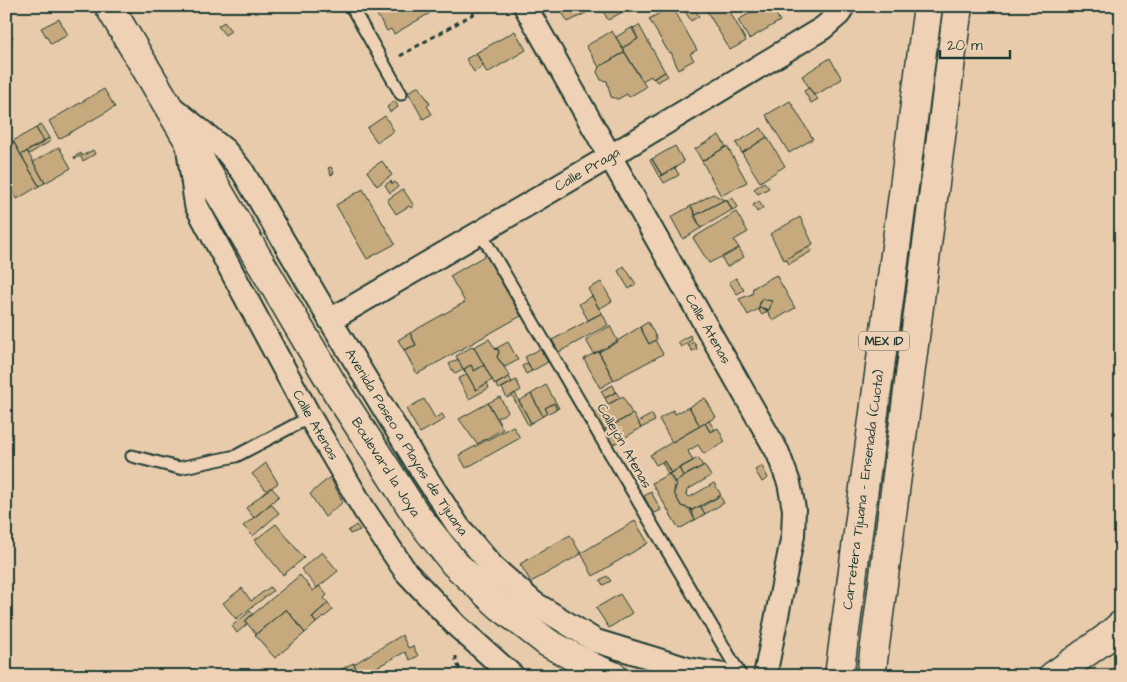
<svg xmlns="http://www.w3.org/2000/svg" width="1127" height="682" viewBox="0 0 1127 682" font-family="'Architects Daughter',sans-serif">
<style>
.building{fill:#c6aa7e;stroke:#1f3d34;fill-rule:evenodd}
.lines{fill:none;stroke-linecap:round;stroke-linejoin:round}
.service-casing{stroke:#1f3d34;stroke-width:15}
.minor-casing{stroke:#1f3d34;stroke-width:26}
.primary-casing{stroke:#1f3d34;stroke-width:31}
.motorway-casing{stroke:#1f3d34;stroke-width:31}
.path{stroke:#1f3d34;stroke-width:3;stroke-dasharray:5 4;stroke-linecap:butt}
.service{stroke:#efd2b5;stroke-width:11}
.minor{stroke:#efd2b5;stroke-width:22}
.primary{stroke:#efd2b5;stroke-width:28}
.motorway{stroke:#efd2b5;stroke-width:28}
.labels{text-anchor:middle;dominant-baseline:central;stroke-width:4;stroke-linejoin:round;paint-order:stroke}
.shield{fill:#efd2b5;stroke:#5d6a5b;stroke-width:1}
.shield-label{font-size:12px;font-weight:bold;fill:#1f3d34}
.street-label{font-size:14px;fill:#1f3d34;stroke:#efd2b5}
</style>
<rect width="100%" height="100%" fill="#e8cbab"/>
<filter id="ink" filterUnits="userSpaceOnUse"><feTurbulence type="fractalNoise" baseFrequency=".02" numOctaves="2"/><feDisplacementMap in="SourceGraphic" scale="10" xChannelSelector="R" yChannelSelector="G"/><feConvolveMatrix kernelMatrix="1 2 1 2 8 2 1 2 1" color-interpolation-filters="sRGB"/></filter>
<g filter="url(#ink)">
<!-- building -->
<path class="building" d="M393,6H426L430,13L394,34L391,29L387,31L377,15Z
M434,6H445L436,11Z
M558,6H600L568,22Z
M600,6H633L608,20Z
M672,6L697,50L690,54L694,60L678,69L671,52L669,53L649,19Z
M682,6H692L699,16L691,21Z
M704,6H727L746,41L730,50Z
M762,6H771L780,21L749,39L738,20Z
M59,19L68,35L51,44L41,28Z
M224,22L231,31L225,35L218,26Z
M639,25L665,72L653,79L651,76L642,81L622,48L638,39L632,29Z
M6,26L13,38L6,42Z
M633,27L638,39L622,48L616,37Z
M515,31L526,50L487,73L476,53Z
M612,31L625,52L599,67L586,46Z
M625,52L646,87L629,97L627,94L618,99L611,97L607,81L601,80L597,72L599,67Z
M476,53L484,66L474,72L466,59Z
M830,58L842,79L814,96L802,76Z
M665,72L668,76L657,82L654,78Z
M419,86L430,104L427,106L432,114L423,119L408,92Z
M809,88L818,99L811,103L804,91Z
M104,89L115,107L59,139L49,121Z
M395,101L398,107L390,112L387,107Z
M790,101L813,139L789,153L766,115Z
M385,116L394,131L377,142L367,128Z
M41,125L49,138L44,141L36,128Z
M36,128L44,142L21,155L13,141Z
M761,128L767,137L742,153L736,143Z
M719,135L726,147L702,161L695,149Z
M767,137L785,166L760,182L742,153Z
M49,138L51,141L29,154L27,151Z
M13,141L39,186L17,199L6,180V144Z
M675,146L684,162L662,176L652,159Z
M727,146L747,182L721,196L702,161Z
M59,147L71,168L45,183L33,162Z
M93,150L95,154L83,161L80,156L75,159L74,157L81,153L82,156Z
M27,151L45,183L39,186L21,155Z
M652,159L662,175L659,177L650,160Z
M382,161L392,175L377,186L367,171Z
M331,167L334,173L331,175L328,168Z
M675,168L679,175L664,183L660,176Z
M391,181L392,184L395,182L398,187L390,193L385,185Z
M764,182L769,188L758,194L754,189Z
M363,189L395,244L367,259L336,205Z
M403,189L414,206L411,208L409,206L396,214L387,200Z
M713,194L724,200L696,215L691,206Z
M732,197L738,207L732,210L727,200Z
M726,199L732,210L701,228L694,216Z
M759,201L763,208L757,212L753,205Z
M691,206L701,228L683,239L671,217Z
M736,212L748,232L734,240L739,248L709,263L693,238Z
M800,217L813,244L784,260L770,234Z
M809,246L812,251L789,264L786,259Z
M739,248L744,257L727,267L722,258Z
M486,255L521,316L417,374L404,350L416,345L410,333L465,302L450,276Z
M624,266L636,284L629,289L618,271Z
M776,275L795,308L773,321L767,310L760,308L748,315L739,299L752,294L753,288ZM761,299L772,301L769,310L759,307Z
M736,278L744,290L737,294L729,282Z
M601,282L612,301L599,309L588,289Z
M592,296L602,313L588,320L579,304Z
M761,299L772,301L769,310L759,307Z
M760,308L767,310L768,311L762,315L758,309Z
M602,313L608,325L559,352L552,340Z
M648,322L657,339L649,344L640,327Z
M610,326L618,342L594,354L586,340Z
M640,327L649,344L655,340L663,354L614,380L599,352Z
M410,333L416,345L404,350L398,340Z
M690,335L692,340L681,347L678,342Z
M489,339L496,350L498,349L499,352L497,357L510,376L495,385L474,347Z
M508,342L518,360L505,367L497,357L499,352L498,349H495Z
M694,342L697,349L692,351L688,345Z
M473,346L484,365L474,371L471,365L464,369L465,372L456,356Z
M540,349L548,362L532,371L525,357Z
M598,351L614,380L600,388L584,359Z
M458,359L463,370L455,374L449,364Z
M528,363L532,371L526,374L522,366Z
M471,365L474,371L484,365L492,380L476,390L464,369Z
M467,374L476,390L487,383L489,388L469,399L458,379Z
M509,377L512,382L499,389L496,384Z
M516,380L521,390L507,398L502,388Z
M546,385L559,408L557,409L554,403L545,408L548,413L543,416L531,394Z
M613,385L616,392L605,398L601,391Z
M616,392L620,398L608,404L605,398Z
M515,393L531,423L528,425L512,395Z
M531,394L543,416L531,423L519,401Z
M623,396L632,414L604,430L594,413Z
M500,397L508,412L497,418L488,403Z
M705,398L716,417L700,426L689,407Z
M424,399L435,418L442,414L445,419L420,433L406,409Z
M488,403L503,429L477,444L459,419Z
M554,403L557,409L548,413L545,408Z
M689,407L700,426L672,442L659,419L673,410L675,414Z
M633,414L641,428L612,445L604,430Z
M652,414L655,421L641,428L638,422Z
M709,421L715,430L710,432L705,423Z
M705,423L710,432L718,428L725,442L704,454L698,445L688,451L693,461L671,473L664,461L656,465L650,455Z
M513,426L520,438L466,468L459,455Z
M698,458L703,466L683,476L679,468Z
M664,461L671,473L668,474L662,462Z
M266,463L278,483L267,491L252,474Z
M704,465L711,476L687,490L686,495L690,497L714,483L721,495L692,510L681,506L674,493L675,482Z
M762,466L768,478L762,482L755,470Z
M679,468L684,477L674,483L669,474Z
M669,474L677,484L674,493L681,506L691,509L695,520L679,529L652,483Z
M330,477L343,502L325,517L310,494Z
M271,487L279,496L254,518L246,508Z
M651,492L661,510L653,514L644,496Z
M720,496L724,503L705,514L701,507Z
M271,504L279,513L253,536L243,526Z
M700,506L705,514L695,520L690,511Z
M635,521L648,543L593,576L581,553Z
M276,524L304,558L283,575L255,540Z
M356,525L360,530L350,534L348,531Z
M570,535L581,554L531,582L520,564Z
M322,552L338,571L317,588L301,569Z
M300,575L313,591L319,586L327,595L324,598L328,603L312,617L316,623L305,633L286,609L256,634L245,621Z
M607,576L611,581L603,585L600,580Z
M270,587L273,591L236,619L223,603L242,588L251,601Z
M620,594L632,613L609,628L596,608Z
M328,603L333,610L316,623L312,617Z
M286,609L305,633L275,658L255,635Z
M250,611L253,614L245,621L247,624L237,633L232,626Z
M402,635L408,648L413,646L418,656L410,660L405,652L360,676L354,664Z
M353,663L360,676H334L333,674Z"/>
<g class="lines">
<defs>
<path id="service" d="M351,6L401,94
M480,232L741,676
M132,456L179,468L236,456L310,417"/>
<g id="minor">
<path id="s1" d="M525,6L778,453L789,483L794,509L793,535L765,676"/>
<path id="s2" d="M173,108L225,150L243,172L330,320L420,468L458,526L492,566L534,603L596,641L688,669L730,676"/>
<path id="s3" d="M187,141L196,205L310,417L365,511L406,572L457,626L513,676"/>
<path id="s4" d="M330,320L609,157L823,28L839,14L843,6"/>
</g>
<g id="primary">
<path id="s5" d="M109,6L337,392L417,516L455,564L500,606L548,643L594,668L613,676"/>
<path d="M1053,676L1105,639L1121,625"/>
</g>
<g id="motorway">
<path id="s6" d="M839,676L928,6"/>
<path d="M871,676L958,6"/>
</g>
</defs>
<!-- service casing -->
<use href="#service" class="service-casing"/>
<!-- minor casing -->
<use href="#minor" class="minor-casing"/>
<!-- primary casing -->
<use href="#primary" class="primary-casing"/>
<!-- motorway casing -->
<use href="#motorway" class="motorway-casing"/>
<!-- path -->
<path class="path" d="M400,56L487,6
M456,656V661L463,676"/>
<!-- service -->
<use href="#service" class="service"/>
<!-- minor -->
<use href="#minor" class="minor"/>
<!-- primary -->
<use href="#primary" class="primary"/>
<!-- motorway -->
<use href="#motorway" class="motorway"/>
</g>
</g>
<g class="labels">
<!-- shield labels -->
<rect class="shield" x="859" y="331.5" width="50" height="19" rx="4"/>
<g class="shield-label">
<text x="884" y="341">MEX 1D</text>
</g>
<!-- street labels -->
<g class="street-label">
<text stroke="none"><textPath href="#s4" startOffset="298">Calle Praga</textPath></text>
<text stroke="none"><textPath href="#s1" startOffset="371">Calle Atenas</textPath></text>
<text stroke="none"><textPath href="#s3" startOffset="315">Calle Atenas</textPath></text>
<text stroke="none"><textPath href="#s2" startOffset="411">Avenida Paseo a Playas de Tijuana</textPath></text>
<text transform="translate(624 446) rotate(60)">Callejón Atenas</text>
<text stroke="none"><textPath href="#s5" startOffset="538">Boulevard la Joya</textPath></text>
<text stroke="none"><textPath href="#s6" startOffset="188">Carretera Tijuana - Ensenada (Cuota)</textPath></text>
</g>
</g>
<!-- margin -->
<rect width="1127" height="682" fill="none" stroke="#efd2b5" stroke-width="25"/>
<rect x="12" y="12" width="1102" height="657" fill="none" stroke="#1f3d34" stroke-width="2" filter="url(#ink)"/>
<!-- scale -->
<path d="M940 50v8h70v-8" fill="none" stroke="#1f3d34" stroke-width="2.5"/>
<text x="947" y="50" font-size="15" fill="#1f3d34" stroke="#efd2b5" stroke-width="4" paint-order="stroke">20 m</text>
</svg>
